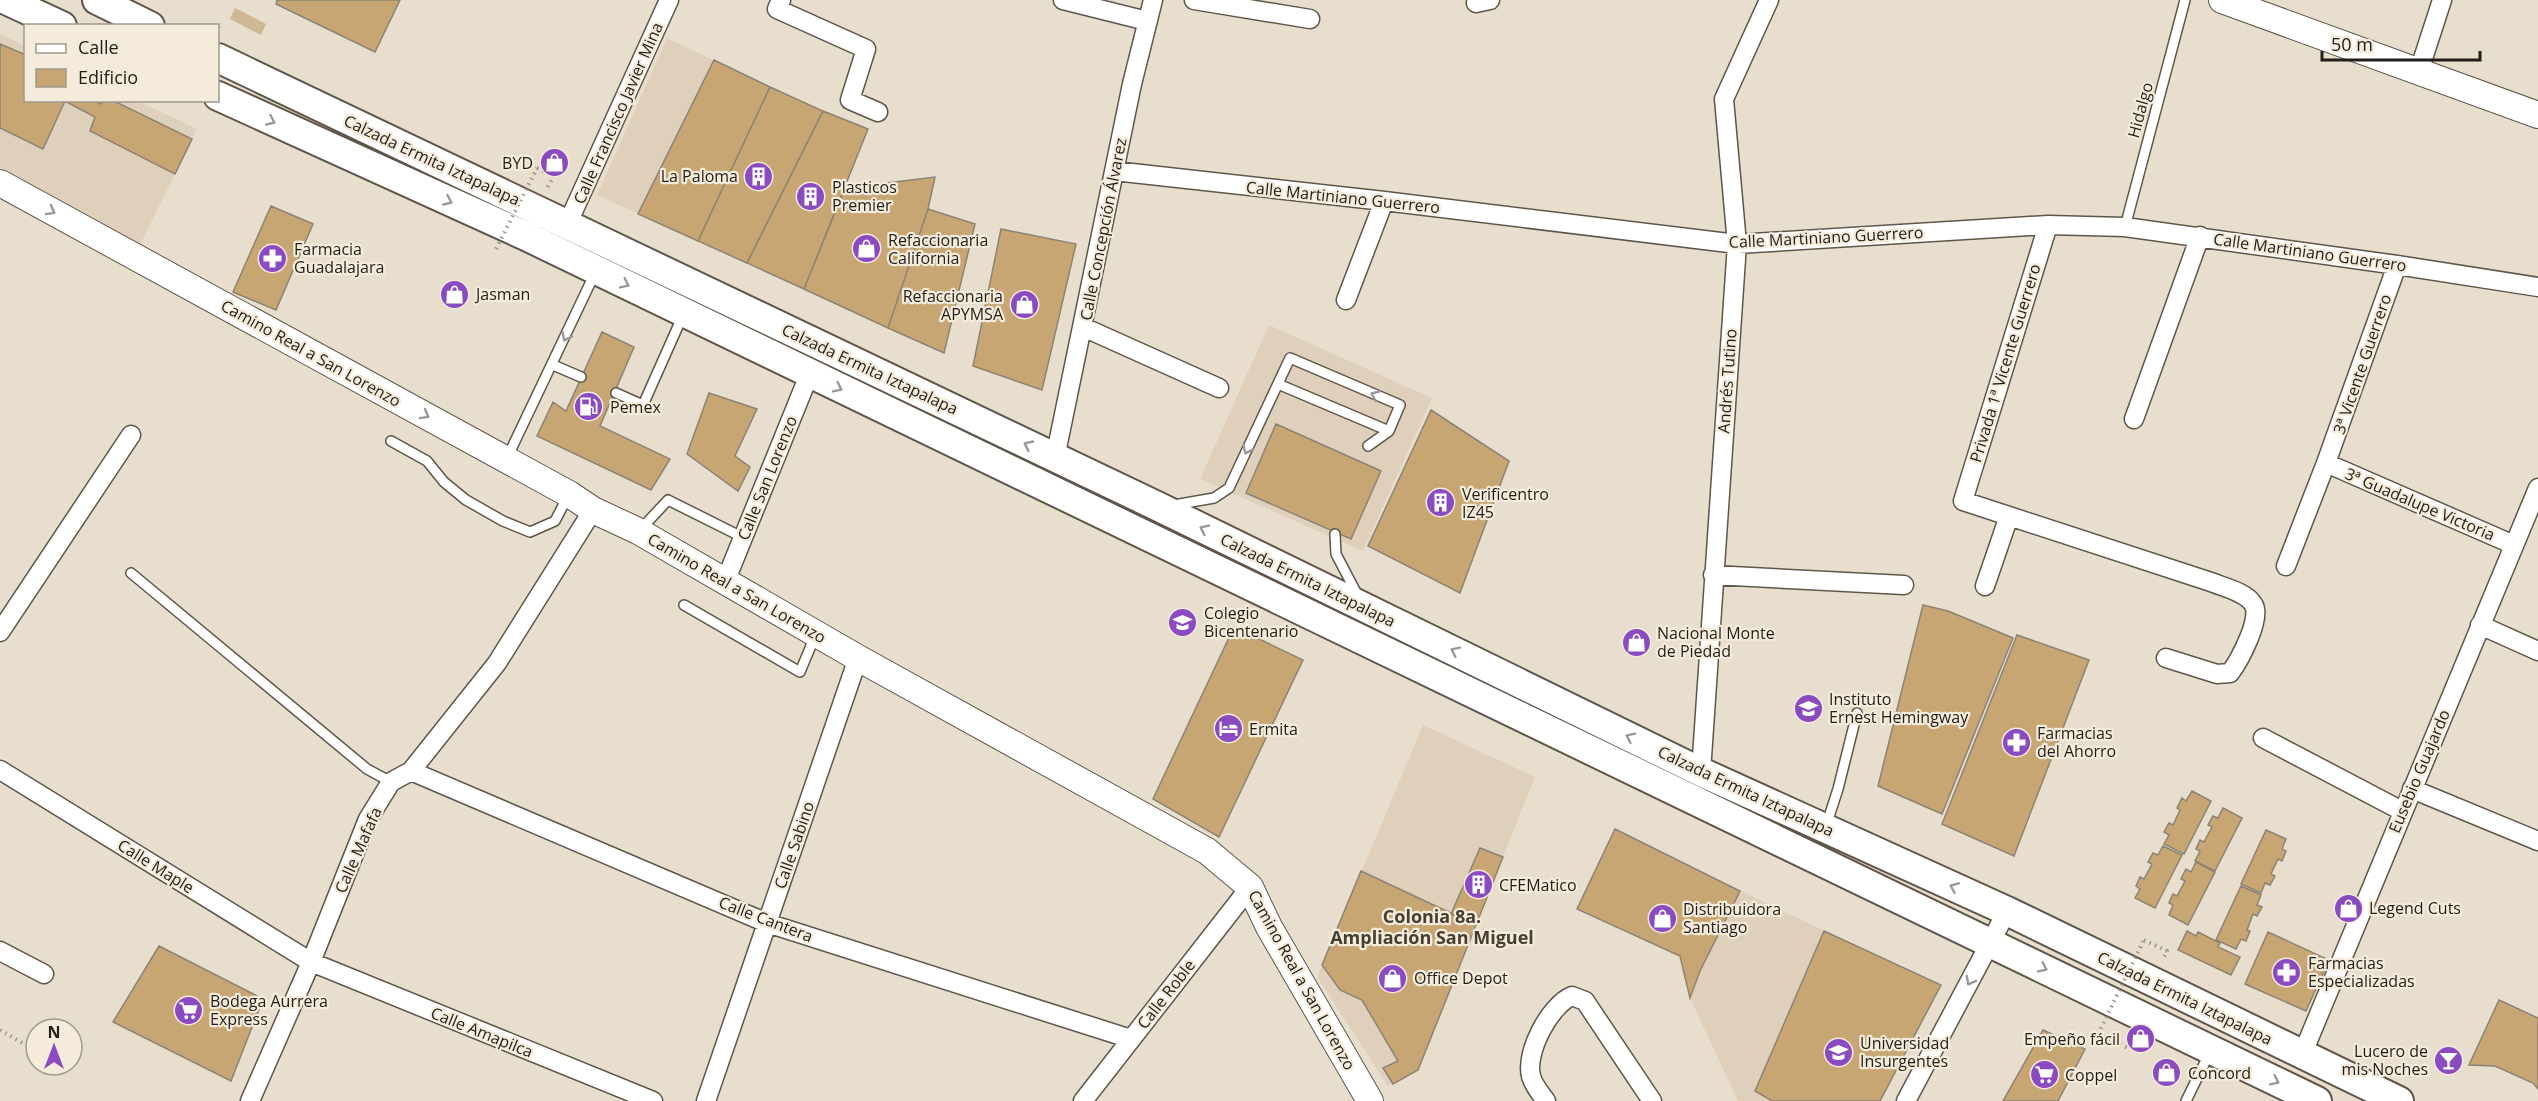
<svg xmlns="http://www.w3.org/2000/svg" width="2538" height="1101" viewBox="0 0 2538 1101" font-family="'Open Sans',sans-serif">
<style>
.built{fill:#dfd0bc}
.green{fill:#cdb795}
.building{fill:#c7a673;stroke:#8c8375;stroke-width:1.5}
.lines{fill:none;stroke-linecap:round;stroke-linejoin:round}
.lane-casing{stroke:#5f5649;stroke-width:12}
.street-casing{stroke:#5f5649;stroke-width:21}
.secondary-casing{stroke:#5f5649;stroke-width:28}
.primary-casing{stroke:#5f5649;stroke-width:32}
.path{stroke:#9e968a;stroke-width:4;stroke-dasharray:1.5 4.5;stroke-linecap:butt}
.lane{stroke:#fff;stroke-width:9}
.street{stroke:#fff;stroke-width:18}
.secondary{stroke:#fff;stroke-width:26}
.primary{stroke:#fff;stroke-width:28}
.path-bridge{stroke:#9e968a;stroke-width:4;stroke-dasharray:1.5 4.5;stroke-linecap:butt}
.oneway{stroke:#9b9997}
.labels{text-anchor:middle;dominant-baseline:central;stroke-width:4.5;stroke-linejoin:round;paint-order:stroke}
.street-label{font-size:16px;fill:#211d18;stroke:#f5ebdb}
.poi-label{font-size:16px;fill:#211d18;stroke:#f5ebdb;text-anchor:start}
.neighbourhood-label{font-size:18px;font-weight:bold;fill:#463e31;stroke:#f5ebdb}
</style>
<rect width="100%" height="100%" fill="#e8dece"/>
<!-- built -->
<path class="built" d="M0,34L25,46L26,100L138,101L197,129L138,249L0,167Z
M667,38L770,87L698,241L597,195Z
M1269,325L1432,398L1363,551L1200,479Z
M1423,725L1535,777L1418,1070L1388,1086L1317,977Z
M1615,829L1824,931L1941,985L1879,1101H1738L1690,998L1680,956L1577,909Z"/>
<!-- green -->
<path class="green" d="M235,8L266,24L261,35L230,19Z"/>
<!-- building -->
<path class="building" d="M277,0H400L375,52L276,4Z
M0,44L26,55V100H92L101,104L103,100H112L192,139L175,174L90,131L95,117L65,101L43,149L0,128Z
M714,60L770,87L698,241L638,214Z
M770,87L823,111L747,263L698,241Z
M823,111L868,129L804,289L747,263Z
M935,177L928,209L888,328L804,289L845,188Z
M271,206L313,224L276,310L233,292Z
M928,209L975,224L944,353L888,328Z
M1001,229L1076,244L1042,390L973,366Z
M602,332L634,347L600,426L670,459L651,490L537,436L553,402L566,411Z
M709,393L757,409L735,456L750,467L738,491L687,454Z
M1431,410L1509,461L1460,593L1368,546Z
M1276,424L1381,471L1351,539L1246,493Z
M1923,605L1948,611L2013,638L1942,814L1878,786Z
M1234,627L1303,660L1219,837L1153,799Z
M2017,635L2089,660L2014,856L1942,824Z
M2192,791L2211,801L2184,854L2164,844L2169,835L2164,832L2169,823L2173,825L2180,810L2177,808L2182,798L2186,801Z
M2223,808L2242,818L2215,871L2195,861L2200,851L2196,849L2200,840L2204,842L2212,827L2208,825L2213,816L2218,818Z
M1615,829L1740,891L1700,971L1690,998L1680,956L1577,909Z
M2266,830L2286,839L2282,849L2286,851L2282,861L2278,859L2271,874L2275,876L2270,885L2265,883L2261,893L2241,884Z
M2163,846L2182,855L2155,908L2135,898L2140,889L2136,886L2140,877L2144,879L2152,864L2148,862L2153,853L2158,855Z
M1480,848L1503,857L1476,925L1451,914Z
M2196,862L2215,872L2188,925L2169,915L2173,905L2169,903L2173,894L2177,896L2185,881L2181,879L2186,869L2191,872Z
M1361,871L1476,925L1418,1070L1393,1084L1383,1068L1398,1061L1362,1000L1340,990L1322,965Z
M2241,886L2261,895L2257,905L2262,907L2257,916L2253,914L2247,930L2250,931L2246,941L2241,939L2236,949L2216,940Z
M1824,931L1941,985L1880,1101H1772L1755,1091Z
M2187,931L2196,936L2198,932L2220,943L2218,947L2240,957L2231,975L2178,950Z
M2268,932L2329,960L2306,1011L2245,984Z
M159,946L263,999L231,1081L113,1022Z
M2499,1000L2538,1018V1089L2533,1083L2495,1066L2469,1065Z
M2043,1030L2085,1049L2058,1101H2003Z"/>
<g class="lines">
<defs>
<path id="lane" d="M2125,227L2185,0
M553,365L581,377
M1278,384L1389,431
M616,393L643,405L683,315
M391,441L427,461L444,482L466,500L503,521L530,532L555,521L568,496
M507,458L595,273
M1174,505L1214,498L1229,488L1290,358L1400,405L1389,431L1368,446
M640,530L668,500L744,538
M1335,534L1336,554L1358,596
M131,573L367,769L391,782
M684,605L800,672L815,636
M1826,826L1838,789L1857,713
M2186,1101L2210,1052"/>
<path id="street" d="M781,0L777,9L866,49L850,100L878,112
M1063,0L1147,21
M1194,0L1310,19
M1476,3L1490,0
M2419,71L2442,0
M1114,171L1384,201L1737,244L2048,225L2125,227L2397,265L2538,287
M567,225L669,0
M2048,225L1963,501L2211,582C2223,587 2246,592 2253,604C2263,617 2239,661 2230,673L2217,674L2166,658
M1346,300L1384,201
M1083,327L1219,388
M2134,419L2200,236
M1055,458L1132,84L1153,0
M2326,463L2514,545
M2286,566L2326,463L2397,265
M1713,575L1904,585
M725,582L809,375
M1985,586L2009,516
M2480,625L2538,651
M0,632L131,435
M2263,738L2402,811
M0,770L311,962L653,1101
M411,771L767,923L1131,1039
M1701,772L1737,244L1724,99L1769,0
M2412,789L2538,841
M0,951L44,974
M2302,1055L2538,488
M250,1101L311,962L368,819L391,782L411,771L497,663L593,510
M706,1101L858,658
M1083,1101L1250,887
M1546,1101C1541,1094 1533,1085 1531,1076C1525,1052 1550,1005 1572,996L1585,1001L1652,1101
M1906,1101L2007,911"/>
<path id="secondary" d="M2222,0L2538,115
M0,183L569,494L593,510L638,531L858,658L1207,851L1250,887L1269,927L1370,1101"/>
<path id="primary" d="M6,0L62,26
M97,0L150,26
M218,58L1159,507L1701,772L2007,911L2399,1101
M218,96L526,236L2317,1101"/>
</defs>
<!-- lane casing -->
<use href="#lane" class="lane-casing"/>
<!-- street casing -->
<use href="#street" class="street-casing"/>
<!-- secondary casing -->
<use href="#secondary" class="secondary-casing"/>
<!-- primary casing -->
<use href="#primary" class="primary-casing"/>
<!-- path -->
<path class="path" d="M537,168L554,176L547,188
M2144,940L2167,951L2163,960
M0,1030L36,1051
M2098,1034L2128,1048L2133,1038"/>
<!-- lane -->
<use href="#lane" class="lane"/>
<!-- street -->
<use href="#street" class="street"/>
<!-- secondary -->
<use href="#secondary" class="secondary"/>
<!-- primary -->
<use href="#primary" class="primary"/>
<!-- path-bridge -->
<path class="path-bridge" d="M496,249L537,168
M2098,1034L2144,940"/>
</g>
<!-- one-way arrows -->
<defs><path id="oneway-chevron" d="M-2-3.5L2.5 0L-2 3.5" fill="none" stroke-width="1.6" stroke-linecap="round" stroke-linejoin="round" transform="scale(1.5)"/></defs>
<g class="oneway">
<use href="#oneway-chevron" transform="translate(271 121) rotate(24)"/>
<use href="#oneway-chevron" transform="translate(448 201) rotate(24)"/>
<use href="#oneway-chevron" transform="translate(51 211) rotate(29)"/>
<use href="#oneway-chevron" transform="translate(625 284) rotate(26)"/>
<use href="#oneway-chevron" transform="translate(566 337) rotate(115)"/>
<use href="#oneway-chevron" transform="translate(838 388) rotate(26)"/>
<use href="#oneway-chevron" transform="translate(1375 395) rotate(-157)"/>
<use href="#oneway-chevron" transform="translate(425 415) rotate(29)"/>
<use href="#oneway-chevron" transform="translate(1028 445) rotate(-155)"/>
<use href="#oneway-chevron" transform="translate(1247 450) rotate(115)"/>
<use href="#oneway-chevron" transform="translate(1204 529) rotate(-154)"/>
<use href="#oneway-chevron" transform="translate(1455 651) rotate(-154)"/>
<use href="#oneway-chevron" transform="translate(1630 737) rotate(-154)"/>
<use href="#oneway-chevron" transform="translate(1954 887) rotate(-156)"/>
<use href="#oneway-chevron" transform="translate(2043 968) rotate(26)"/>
<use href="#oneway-chevron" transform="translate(1970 981) rotate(118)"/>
<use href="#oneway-chevron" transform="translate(2275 1081) rotate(26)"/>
</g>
<!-- icons -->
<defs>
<symbol id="shop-disc" viewBox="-11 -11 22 22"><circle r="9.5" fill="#8b4bc0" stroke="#f5ebdb"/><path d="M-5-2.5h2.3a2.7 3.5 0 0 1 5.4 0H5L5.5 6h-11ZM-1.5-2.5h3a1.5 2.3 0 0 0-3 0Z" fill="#fff"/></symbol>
<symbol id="building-disc" viewBox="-11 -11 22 22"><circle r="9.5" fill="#8b4bc0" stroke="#f5ebdb"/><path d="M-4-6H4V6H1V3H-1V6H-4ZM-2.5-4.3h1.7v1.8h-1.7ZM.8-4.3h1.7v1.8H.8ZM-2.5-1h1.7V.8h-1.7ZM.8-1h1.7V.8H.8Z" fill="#fff"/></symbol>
<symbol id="pharmacy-disc" viewBox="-11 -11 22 22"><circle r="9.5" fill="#8b4bc0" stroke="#f5ebdb"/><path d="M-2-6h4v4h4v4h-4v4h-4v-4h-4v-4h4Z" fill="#fff"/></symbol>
<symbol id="fuel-disc" viewBox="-11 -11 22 22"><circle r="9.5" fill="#8b4bc0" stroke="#f5ebdb"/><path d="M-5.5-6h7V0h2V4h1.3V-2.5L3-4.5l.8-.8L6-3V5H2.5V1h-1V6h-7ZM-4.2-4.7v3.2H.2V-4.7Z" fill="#fff"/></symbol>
<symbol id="school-disc" viewBox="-11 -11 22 22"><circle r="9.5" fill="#8b4bc0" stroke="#f5ebdb"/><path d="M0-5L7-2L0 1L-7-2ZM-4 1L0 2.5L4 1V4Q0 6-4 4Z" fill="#fff"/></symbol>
<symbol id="hotel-disc" viewBox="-11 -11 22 22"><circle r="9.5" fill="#8b4bc0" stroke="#f5ebdb"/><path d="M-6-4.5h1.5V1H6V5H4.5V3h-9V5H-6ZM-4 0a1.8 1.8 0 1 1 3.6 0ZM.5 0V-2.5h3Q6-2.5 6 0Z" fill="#fff"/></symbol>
<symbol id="supermarket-disc" viewBox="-11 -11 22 22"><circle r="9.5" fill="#8b4bc0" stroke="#f5ebdb"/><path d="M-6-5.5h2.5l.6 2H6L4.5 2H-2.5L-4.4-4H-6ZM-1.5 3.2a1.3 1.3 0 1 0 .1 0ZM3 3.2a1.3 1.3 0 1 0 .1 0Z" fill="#fff"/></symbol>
<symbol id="university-disc" viewBox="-11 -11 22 22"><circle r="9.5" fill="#8b4bc0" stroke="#f5ebdb"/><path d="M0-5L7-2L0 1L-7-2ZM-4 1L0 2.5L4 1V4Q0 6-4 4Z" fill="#fff"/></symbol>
<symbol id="bar-disc" viewBox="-11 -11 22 22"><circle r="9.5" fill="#8b4bc0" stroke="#f5ebdb"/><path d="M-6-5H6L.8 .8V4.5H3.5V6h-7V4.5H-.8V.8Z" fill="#fff"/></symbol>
</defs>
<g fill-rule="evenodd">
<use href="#shop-disc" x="538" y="146" width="33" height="33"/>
<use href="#building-disc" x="742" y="160" width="33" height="33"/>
<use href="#building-disc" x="794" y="180" width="33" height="33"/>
<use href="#shop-disc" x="850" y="232" width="33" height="33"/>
<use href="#pharmacy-disc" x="256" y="242" width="33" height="33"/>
<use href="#shop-disc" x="438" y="278" width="33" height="33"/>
<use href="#shop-disc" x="1008" y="288" width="33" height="33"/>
<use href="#fuel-disc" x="572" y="390" width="33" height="33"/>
<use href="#building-disc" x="1424" y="486" width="33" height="33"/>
<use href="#school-disc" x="1166" y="606" width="33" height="33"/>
<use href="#shop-disc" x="1620" y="626" width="33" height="33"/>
<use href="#school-disc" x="1792" y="692" width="33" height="33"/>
<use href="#hotel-disc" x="1212" y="712" width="33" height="33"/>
<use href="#pharmacy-disc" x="2000" y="726" width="33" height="33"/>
<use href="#building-disc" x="1462" y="868" width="33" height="33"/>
<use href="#shop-disc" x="2332" y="892" width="33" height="33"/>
<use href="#shop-disc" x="1646" y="902" width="33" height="33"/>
<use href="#pharmacy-disc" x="2270" y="956" width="33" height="33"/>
<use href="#shop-disc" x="1376" y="962" width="33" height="33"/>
<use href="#supermarket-disc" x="172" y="994" width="33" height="33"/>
<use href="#shop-disc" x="2124" y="1022" width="33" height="33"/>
<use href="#university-disc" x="1822" y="1036" width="33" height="33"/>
<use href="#bar-disc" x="2432" y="1044" width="33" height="33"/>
<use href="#shop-disc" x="2150" y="1056" width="33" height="33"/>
<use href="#supermarket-disc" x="2028" y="1058" width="33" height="33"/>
</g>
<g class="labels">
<!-- street labels -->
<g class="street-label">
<text transform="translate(2140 110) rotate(-75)">Hidalgo</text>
<text transform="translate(618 113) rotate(-66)">Calle Francisco Javier Mina</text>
<text transform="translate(432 160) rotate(25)">Calzada Ermita Iztapalapa</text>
<text transform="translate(1343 197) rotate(6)">Calle Martiniano Guerrero</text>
<text transform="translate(1103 229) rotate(-79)">Calle Concepción Álvarez</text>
<text transform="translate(1826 237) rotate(-3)">Calle Martiniano Guerrero</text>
<text transform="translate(2310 252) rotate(8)">Calle Martiniano Guerrero</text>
<text transform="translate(311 353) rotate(29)">Camino Real a San Lorenzo</text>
<text transform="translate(2005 363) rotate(-73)">Privada 1ª Vicente Guerrero</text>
<text transform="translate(2362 364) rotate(-71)">3ª Vicente Guerrero</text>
<text transform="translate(870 369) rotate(25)">Calzada Ermita Iztapalapa</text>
<text transform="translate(1727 381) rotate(-86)">Andrés Tutino</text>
<text transform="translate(767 478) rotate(-68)">Calle San Lorenzo</text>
<text transform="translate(2420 504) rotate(23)">3ª Guadalupe Victoria</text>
<text transform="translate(1308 580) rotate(26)">Calzada Ermita Iztapalapa</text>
<text transform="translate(737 588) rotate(30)">Camino Real a San Lorenzo</text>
<text transform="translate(2419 771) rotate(-67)">Eusebio Guajardo</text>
<text transform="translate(1746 791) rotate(25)">Calzada Ermita Iztapalapa</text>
<text transform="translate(794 845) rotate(-71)">Calle Sabino</text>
<text transform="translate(358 850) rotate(-66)">Calle Mafafa</text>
<text transform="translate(156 866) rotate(32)">Calle Maple</text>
<text transform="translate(766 919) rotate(21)">Calle Cantera</text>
<text transform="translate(1302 980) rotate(61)">Camino Real a San Lorenzo</text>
<text transform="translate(1166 994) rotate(-52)">Calle Roble</text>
<text transform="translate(2185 998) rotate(26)">Calzada Ermita Iztapalapa</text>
<text transform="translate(482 1032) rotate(22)">Calle Amapilca</text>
</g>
<!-- poi labels -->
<g class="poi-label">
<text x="533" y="163" text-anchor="end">BYD</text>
<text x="738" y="176" text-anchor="end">La Paloma</text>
<text x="832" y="187">Plasticos<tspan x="832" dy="18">Premier</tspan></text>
<text x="888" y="240">Refaccionaria<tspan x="888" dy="18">California</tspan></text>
<text x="294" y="249">Farmacia<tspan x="294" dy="18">Guadalajara</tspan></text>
<text x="476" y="294">Jasman</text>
<text x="1003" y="296" text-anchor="end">Refaccionaria<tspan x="1003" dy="18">APYMSA</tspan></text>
<text x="610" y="407">Pemex</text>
<text x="1462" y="494">Verificentro<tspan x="1462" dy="18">IZ45</tspan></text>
<text x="1204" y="613">Colegio<tspan x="1204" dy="18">Bicentenario</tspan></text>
<text x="1657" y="633">Nacional Monte<tspan x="1657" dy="18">de Piedad</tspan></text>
<text x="1829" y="699">Instituto<tspan x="1829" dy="18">Ernest Hemingway</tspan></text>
<text x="1249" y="729">Ermita</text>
<text x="2037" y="733">Farmacias<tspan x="2037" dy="18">del Ahorro</tspan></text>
<text x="1499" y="885">CFEMatico</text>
<text x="2369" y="908">Legend Cuts</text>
<text x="1683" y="909">Distribuidora<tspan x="1683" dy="18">Santiago</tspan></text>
<text x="2308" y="963">Farmacias<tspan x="2308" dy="18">Especializadas</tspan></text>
<text x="1414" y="978">Office Depot</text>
<text x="210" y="1001">Bodega Aurrera<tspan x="210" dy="18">Express</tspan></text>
<text x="2120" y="1039" text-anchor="end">Empeño fácil</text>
<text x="1860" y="1043">Universidad<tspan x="1860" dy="18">Insurgentes</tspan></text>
<text x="2428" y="1051" text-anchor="end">Lucero de<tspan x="2428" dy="18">mis Noches</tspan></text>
<text x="2188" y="1073">Concord</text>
<text x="2065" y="1075">Coppel</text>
</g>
<!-- neighbourhood labels -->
<g class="neighbourhood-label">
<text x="1432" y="916">Colonia 8a.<tspan x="1432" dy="21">Ampliación San Miguel</tspan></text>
</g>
</g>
<!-- legend -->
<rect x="24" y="24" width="195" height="78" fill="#f5ebdb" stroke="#a0998d" stroke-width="1.5"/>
<rect x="36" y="44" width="30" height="9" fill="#ffffff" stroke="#a0998d" stroke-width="1.5"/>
<text x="78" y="54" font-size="18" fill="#211d18">Calle</text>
<rect x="36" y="69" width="30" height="18" fill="#c7a673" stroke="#a0998d" stroke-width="1.5"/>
<text x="78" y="84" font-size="18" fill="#211d18">Edificio</text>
<!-- north arrow -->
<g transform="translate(54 1047)"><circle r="28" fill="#f5ebdb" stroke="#a0998d" stroke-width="1.5"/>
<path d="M0-4.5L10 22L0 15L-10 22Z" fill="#8b4bc0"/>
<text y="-9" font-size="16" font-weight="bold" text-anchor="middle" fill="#211d18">N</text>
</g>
<!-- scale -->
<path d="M2322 51v9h158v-9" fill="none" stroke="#211d18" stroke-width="3"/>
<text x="2331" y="51" font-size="18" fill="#211d18" stroke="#f5ebdb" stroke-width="4.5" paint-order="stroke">50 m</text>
</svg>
